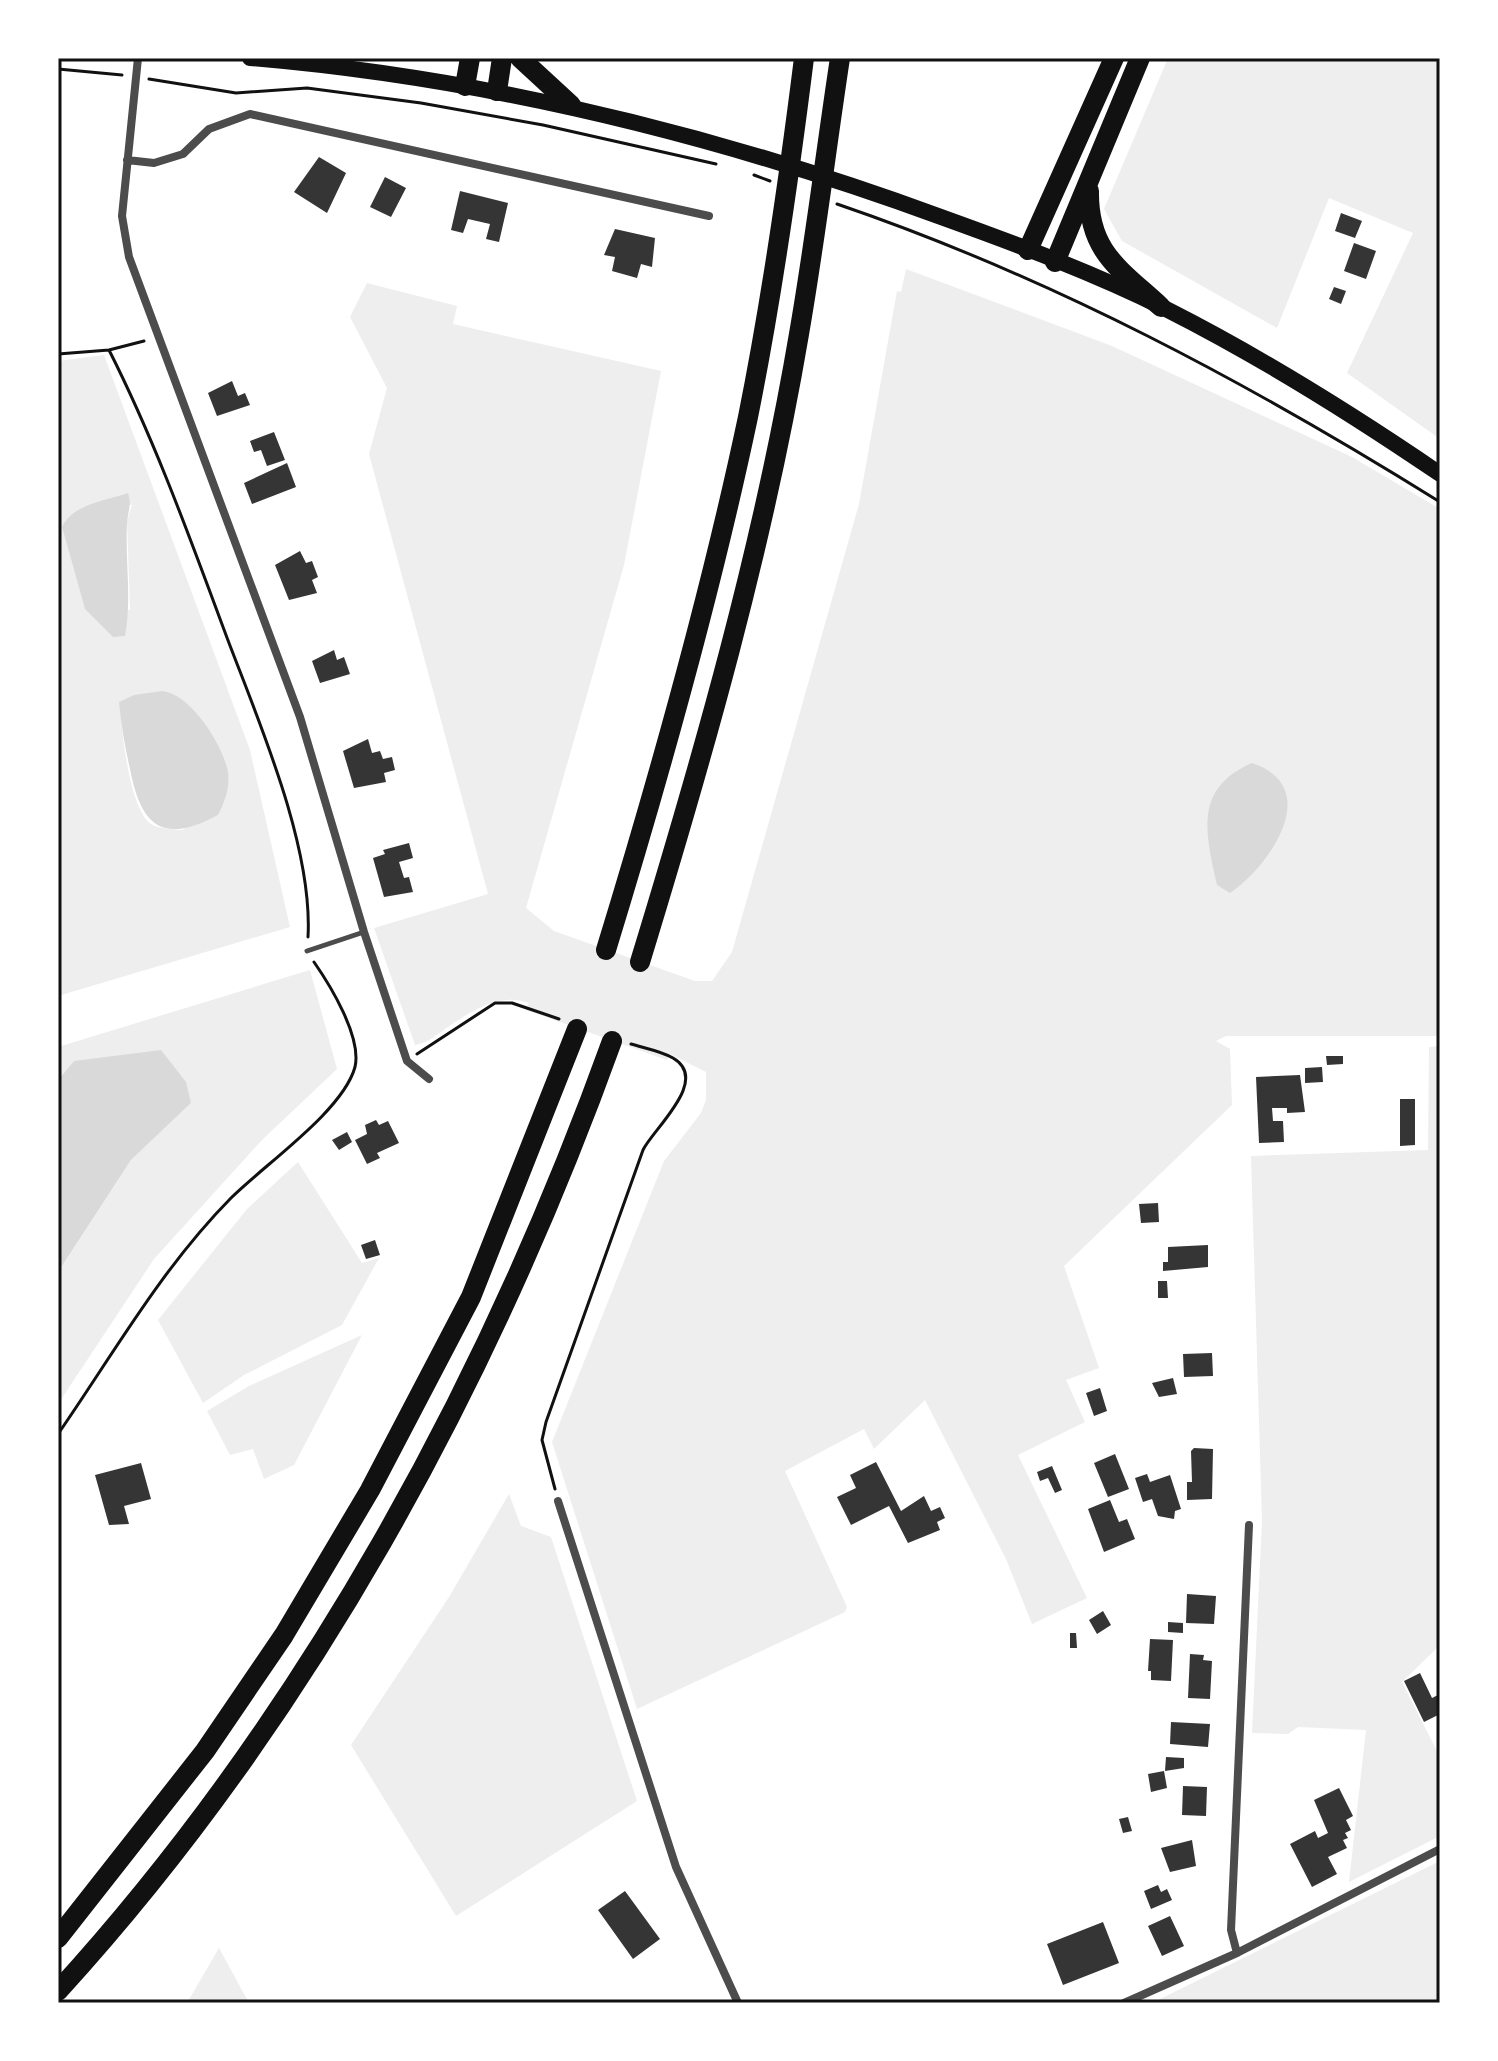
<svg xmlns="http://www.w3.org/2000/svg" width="1498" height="2061" viewBox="0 0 1498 2061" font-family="'Exo 2',sans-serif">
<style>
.green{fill:#eee;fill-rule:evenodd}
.water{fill:#d9d9d9}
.building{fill:#353535}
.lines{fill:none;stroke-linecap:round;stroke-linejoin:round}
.path{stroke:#111;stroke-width:3}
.service{stroke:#4c4c4c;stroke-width:5}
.minor{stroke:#4c4c4c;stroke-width:8}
.secondary{stroke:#111;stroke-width:16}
.motorway{stroke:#111;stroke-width:20}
.neatline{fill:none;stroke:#111;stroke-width:3}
</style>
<rect width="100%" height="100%" fill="#fff"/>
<!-- green -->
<path class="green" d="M1168,58H1440V439L1347,373L1413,233L1329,198L1277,328L1122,241L1104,209Z
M906,269L1112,346L1352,457L1440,509V1036H1226L1216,1041L1230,1049L1232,1105L1064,1266L1099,1368L1066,1380L1085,1422L1018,1455L1087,1598L1032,1624L1006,1559L925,1400L874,1449L864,1429L785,1471L847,1607L845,1612L637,1709L552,1442L664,1161L701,1113L706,1100V1072L670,1054L667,1060L526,1010L529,1003C492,989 456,1023 426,1042L415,1045L374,928L488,894L369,454L387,388L350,317L367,283L457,306L453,324L661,371L624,565L526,908L554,931L695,981H712L732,952L859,504L897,291L901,292Z
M104,355L250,750L290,927L58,996V361ZM98,503L132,505L127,521L130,610L85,608L62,527L83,508ZM162,691C201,711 237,756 224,803L182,830C173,829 159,829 151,824C129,809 121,727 120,702Z
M310,970L337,1069L262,1140L154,1259L58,1404V1272L131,1160L191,1103L74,1061L58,1080V1047Z
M1440,1046V1645L1402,1682L1440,1757V1836L1349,1882L1366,1730L1298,1727L1288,1734L1252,1733L1262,1521L1251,1156L1428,1150L1429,1047Z
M298,1162L362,1263L379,1258L342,1325L244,1375L203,1403L158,1320L247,1209Z
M362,1335L294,1465L264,1479L253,1449L230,1455L207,1411L249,1386Z
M509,1494L521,1526L551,1537L637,1801L456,1916L351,1745L449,1597Z
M1440,1861V2003H1152Z
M219,1948L249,2003H187Z"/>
<!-- water -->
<path class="water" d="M128,493C132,505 128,511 127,523C125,561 132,598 125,636L113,637L85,609L62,527C73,504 105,501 128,493Z
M162,691C191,694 223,745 228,772C230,788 225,802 218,815C162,845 141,826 130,769C125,747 121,725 119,702L134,695Z
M1252,763C1324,787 1271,865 1230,893L1217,885C1205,832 1194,788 1252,763Z
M161,1050L186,1082L191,1103L131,1160L58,1272V1080L74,1061Z"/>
<!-- building -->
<path class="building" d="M319,157L346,173L327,213L294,192Z
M385,177L406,188L391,217L370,207Z
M460,191L508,203L499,242L486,239L490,224L468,219L463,233L451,230Z
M1341,213L1362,221L1355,238L1335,231Z
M615,229L655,238L652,267L641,264L637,278L612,271L615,257L604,255Z
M1354,243L1376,251L1366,279L1344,271Z
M1334,287L1346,291L1341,304L1329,299Z
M232,381L238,396L245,393L250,405L217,416L208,393Z
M274,432L285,460L267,466L261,450L254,452L250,441Z
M287,463L296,487L252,504L244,483Z
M300,551L306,563L312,561L318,577L312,580L317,593L289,600L275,565Z
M334,650L337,660L344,657L350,674L320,683L312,661Z
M368,739L372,753L380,751L383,759L392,757L395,770L384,773L386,782L354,788L343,751Z
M409,843L413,858L399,862L404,878L409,877L413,892L384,897L373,858L385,854L383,850Z
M1326,1056H1343V1064L1327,1065Z
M1322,1067L1323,1082L1305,1083V1068Z
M1300,1075L1305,1112L1287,1113V1108H1272L1273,1121H1283L1284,1142L1259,1143L1256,1077Z
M1400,1099H1415V1145L1400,1146Z
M376,1120L379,1125L388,1121L399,1143L377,1153L380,1158L367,1164L355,1140L367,1134L365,1125Z
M347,1132L352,1142L339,1150L332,1140Z
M1158,1203L1159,1222L1141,1223L1139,1204Z
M375,1240L380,1255L366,1259L361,1245Z
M1208,1245V1267L1163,1271V1262H1168V1247Z
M1158,1281H1167L1168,1298H1158Z
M1212,1353L1213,1376L1184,1377L1183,1354Z
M1173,1378L1177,1394L1159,1397L1152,1383Z
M1100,1388L1107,1411L1094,1416L1086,1393Z
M1194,1448L1213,1449L1212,1499L1187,1500V1482H1192L1191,1451Z
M1115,1454L1129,1489L1108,1497L1094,1463Z
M876,1462L901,1511L924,1496L931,1511L940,1507L945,1518L937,1522L940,1530L908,1543L889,1506L851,1525L837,1497L856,1488L850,1475Z
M141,1463L151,1499L124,1506L129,1524L109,1525L95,1475Z
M1052,1466L1062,1490L1055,1493L1048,1478L1040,1481L1037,1472Z
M1147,1474L1150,1482L1170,1475L1181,1509L1175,1511L1174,1519L1158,1516L1152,1499L1143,1502L1135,1478Z
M1110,1500L1119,1522L1127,1519L1135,1539L1104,1552L1088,1509Z
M1187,1594L1216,1596L1214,1624L1186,1623Z
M1103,1611L1111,1625L1097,1634L1089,1620Z
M1168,1622L1183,1623V1633L1168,1632Z
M1070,1633H1076L1077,1648H1070Z
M1150,1639L1173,1640L1171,1681L1151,1680V1671H1148Z
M1190,1654L1204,1655L1203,1660L1212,1661L1210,1699L1188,1698Z
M1420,1673L1432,1698L1440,1694V1714L1424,1722L1404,1681Z
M1171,1722L1210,1724L1208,1747L1170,1744Z
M1166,1757L1184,1758V1768L1165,1771Z
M1164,1771L1167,1788L1151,1792L1148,1774Z
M1183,1786L1207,1787L1206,1816L1182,1815Z
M1339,1788L1353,1816L1346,1820L1351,1830L1345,1833L1348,1838L1343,1840L1347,1848L1328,1857L1337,1874L1312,1887L1290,1844L1315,1831L1318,1838L1328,1833L1314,1800Z
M1128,1817L1132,1831L1123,1833L1119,1819Z
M1192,1840L1196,1866L1170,1872L1161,1848Z
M1158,1885L1161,1892L1167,1889L1172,1900L1151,1909L1144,1891Z
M625,1891L660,1939L633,1959L598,1910Z
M1170,1916L1184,1946L1162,1956L1148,1926Z
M1103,1922L1119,1963L1063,1985L1047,1944Z"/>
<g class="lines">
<!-- path -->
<path class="path" d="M58,69L122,75
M149,79L236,93L307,88L421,103L543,125L716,164
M754,175L770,181
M837,204C1051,277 1249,383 1440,502
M109,350L144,341
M58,354L109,350C157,445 192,544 229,643C261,727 313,848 308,937
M417,1054L495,1003H512L559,1019
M58,1434C114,1353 161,1269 231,1198C265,1164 343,1111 355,1067C362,1037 330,985 314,962
M555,1489L542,1440L546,1422L643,1150C653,1129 711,1080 673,1058C661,1051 644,1048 631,1044"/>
<!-- service -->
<path class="service" d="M307,951L364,932"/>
<!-- minor -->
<path class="minor" d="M138,58L122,216L129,257L300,717L364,932L407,1061L429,1079
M127,160L154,163L183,154L209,129L250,114L709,216
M558,1501L676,1867L738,2003
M1237,1953L1231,1930L1249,1525
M1124,2003L1237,1953L1440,1849"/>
<!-- secondary -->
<path class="secondary" d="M250,58C488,78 717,135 941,217C1016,244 1094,273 1166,309C1261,357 1352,414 1440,474"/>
<!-- motorway -->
<path class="motorway" d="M520,58L571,105
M465,86L470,58
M497,91L502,58
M1089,191C1088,252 1120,269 1161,307
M1028,250L1114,58
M1055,262L1140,58
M606,950C660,774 710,597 748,417C772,298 789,178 804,58
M640,962C703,756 763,547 799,334C815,242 826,150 840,58
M58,1938L205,1751L284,1635L370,1490L471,1297L577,1029
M58,1991C306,1719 488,1385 612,1041"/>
</g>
<!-- border -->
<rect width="1498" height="2061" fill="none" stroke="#ffffff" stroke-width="120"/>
<rect x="60" y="60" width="1378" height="1941" class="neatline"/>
</svg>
